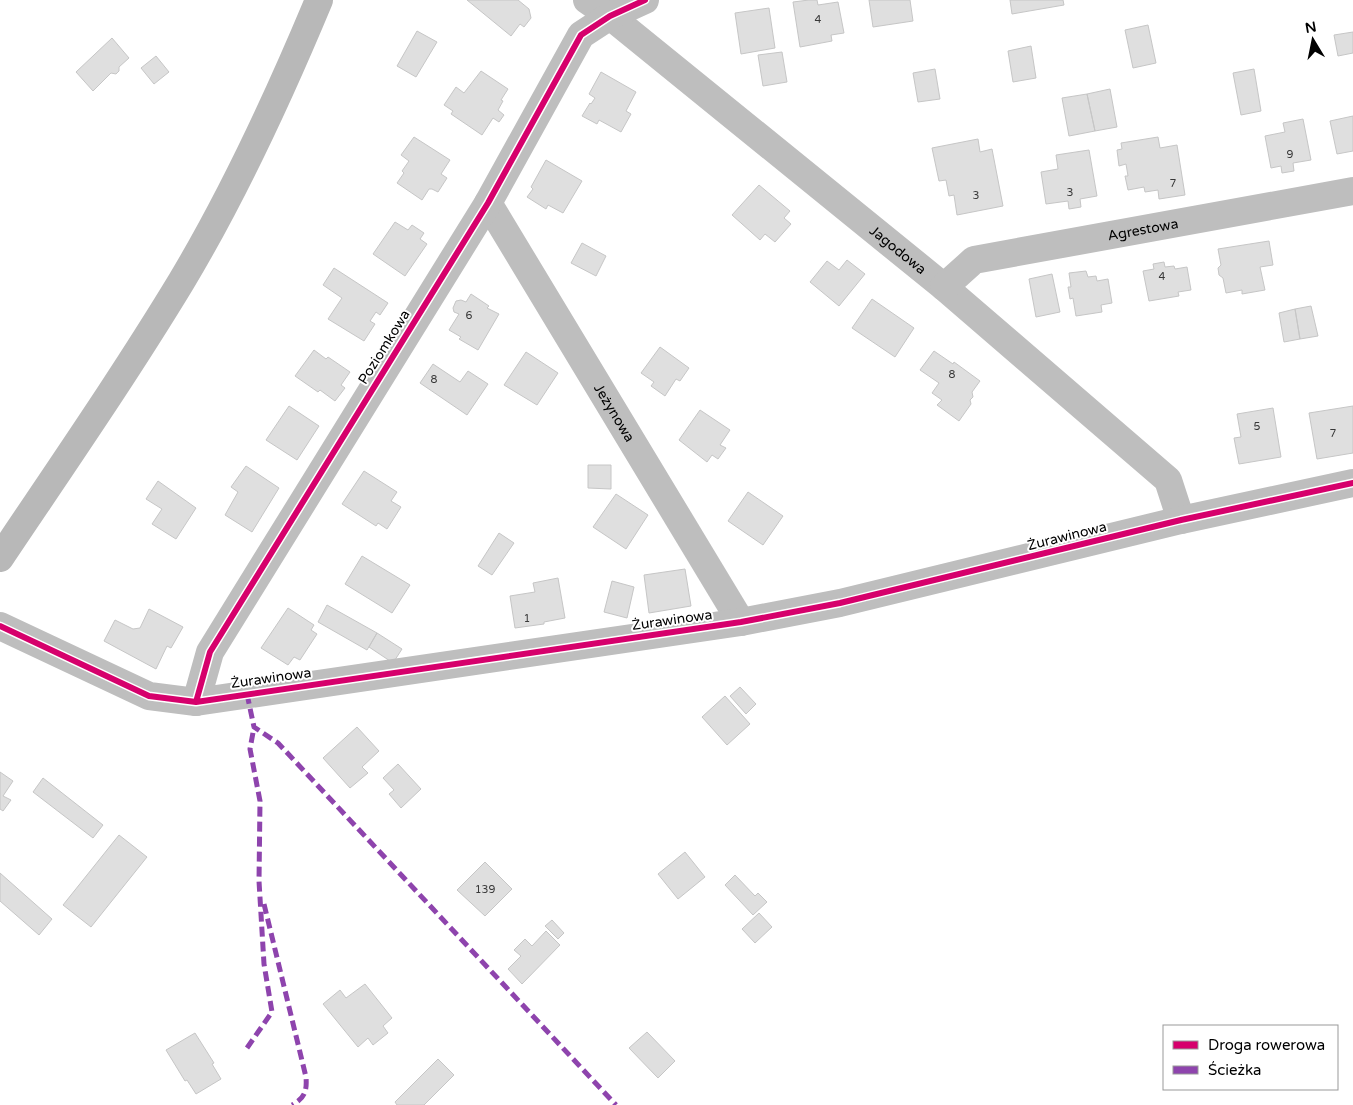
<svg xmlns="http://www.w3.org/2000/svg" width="1353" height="1105" viewBox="0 0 1353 1105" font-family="'Varela Round',sans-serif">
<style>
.building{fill:#dfdfdf;stroke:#c6c6c6}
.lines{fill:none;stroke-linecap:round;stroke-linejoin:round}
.minor{stroke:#bebebe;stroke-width:28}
.secondary{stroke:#b8b8b8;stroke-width:28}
.quiet{stroke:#8e44ad;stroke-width:5;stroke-dasharray:10 5;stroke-linecap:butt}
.cycleway-casing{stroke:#fff;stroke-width:9}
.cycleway{stroke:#d6006c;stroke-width:6}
.labels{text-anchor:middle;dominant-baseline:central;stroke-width:4;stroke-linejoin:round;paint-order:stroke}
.number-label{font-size:11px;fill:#383838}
.street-label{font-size:14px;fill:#000;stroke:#fff}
</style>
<rect width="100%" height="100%" fill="#fff"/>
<!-- building -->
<path class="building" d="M467,0H518L529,9L531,18L524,27L520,24L511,36Z
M809,0H817L818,5L838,2L844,33L831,35L832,41L800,47L793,2Z
M869,0H910L913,21L873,27Z
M1010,0H1063L1064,5L1012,14Z
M769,8L775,48L741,54L735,13Z
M1148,25L1156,63L1133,68L1125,30Z
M417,31L437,42L416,77L397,66Z
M1353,32V53L1338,56L1334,35Z
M112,38L129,58L119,67V71L116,74L111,73L93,91L76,72Z
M1031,46L1036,78L1013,82L1008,51Z
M782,52L787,82L763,86L758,55Z
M156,56L169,72L154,84L141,68Z
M935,69L940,99L918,102L913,73Z
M1254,69L1261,111L1241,115L1233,73Z
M481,71L508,89L501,100L503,101L498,110L504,115L499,122L493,118L482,135L451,114L453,111L444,105L456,87L464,93Z
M601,72L636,92L626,111L631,114L621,132L599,120L597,124L582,116L590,103L591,104L595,98L589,94Z
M1110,89L1117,127L1095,131L1087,94Z
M1087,94L1095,131L1069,136L1062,98Z
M1353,116V151L1337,154L1330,121Z
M1303,119L1311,160L1293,163L1294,171L1282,173L1281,166L1271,168L1265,136L1285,132L1283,123Z
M414,137L450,160L441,174L447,178L438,192L432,189H429L422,200L397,183L404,173L402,171L409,161L401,155Z
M1158,137L1160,148L1177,145L1185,195L1159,199L1158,190L1145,192L1144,187L1128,190L1125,176H1128L1126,164L1119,166L1117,150L1122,149L1121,143Z
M978,139L980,152L992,149L1003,206L957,215L954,195L949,196L946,180L939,181L932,148Z
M1089,150L1097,196L1080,199L1081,207L1069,209L1068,201L1046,204L1041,172L1058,169L1056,155Z
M546,160L582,181L563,213L548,205L546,209L527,197L533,189L531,187Z
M759,185L790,211L784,218L791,224L775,242L765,234L760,240L732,215Z
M395,222L408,230L412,225L424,233L420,239L427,244L405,276L373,254Z
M1269,241L1273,265L1260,267L1265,290L1242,294V290L1226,293L1223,278L1219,275L1218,268L1221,265L1218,249Z
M582,243L606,256L596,276L571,263Z
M847,260L865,274L839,306L810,282L827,261L839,270Z
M1164,262L1165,267L1174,266L1175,269L1187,267L1191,290L1178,292L1179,296L1149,301L1143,271L1154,269L1153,264Z
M334,268L388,303L380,315L376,312L370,321L375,324L364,341L328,319L342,298L323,285Z
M1086,271L1088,277L1096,276L1097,281L1108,279L1112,303L1101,305L1102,312L1076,316L1073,298L1070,299L1068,287H1071L1069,273Z
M1052,274L1060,312L1036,317L1029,279Z
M471,294L489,306L487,308L499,314L478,350L459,339L461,337L449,330L459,314L454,312L453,308L456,301L461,300L466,302Z
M872,299L914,328L895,357L852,328Z
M1311,306L1318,336L1300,339L1295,309Z
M1295,309L1300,339L1284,342L1279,313Z
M660,347L689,368L680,381L676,379L665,396L651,386L654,382L641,373Z
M314,350L326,359L328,357L350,372L341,385L345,388L335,401L320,390L318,392L295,376Z
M934,351L953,364L954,362L980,381L972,392L973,397L970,400L971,404L959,421L937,405L942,400L932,393L939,383L920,370Z
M526,352L558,373L537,405L504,385Z
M433,364L460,382L468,371L488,384L467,415L420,383Z
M289,406L319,426L297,460L266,440Z
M1353,406V453L1317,459L1309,413Z
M1273,408L1281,457L1239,464L1234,438L1241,437L1237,414Z
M700,410L730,430L720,445L726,448L718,459L712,455L707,462L679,440Z
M588,465H611V489L588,488Z
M246,466L279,488L252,532L225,515L238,492L231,487Z
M364,471L397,492L391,501L401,507L387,529L378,523L376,526L342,504Z
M158,481L196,508L176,539L152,524L162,509L146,499Z
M748,492L783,516L763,545L728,521Z
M616,494L648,515L626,549L593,527Z
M499,533L514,543L492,575L478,566Z
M362,556L410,585L392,613L345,584Z
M685,569L691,606L649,613L644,575Z
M558,578L565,618L544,622V624L515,628L510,596L535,592L533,583Z
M612,581L634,587L627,618L604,612Z
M327,605L377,633L367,650L318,622Z
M288,608L314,625L311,630L317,634L300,660L294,657L288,665L261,648Z
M149,609L183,627L171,648L167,646L156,669L104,641L115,620L133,629L140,628Z
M377,633L402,649L393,663L369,647Z
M740,687L756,704L746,714L730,696Z
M725,696L750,724L727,745L702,717Z
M357,727L379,751L362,767L368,773L350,788L323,758Z
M398,764L421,789L401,808L389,794L394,790L383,778Z
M0,772L13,781L3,796L11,800L3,811L0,809Z
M43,778L103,825L93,838L33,792Z
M119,835L147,857L91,927L63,905Z
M685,852L705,877L678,899L658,874Z
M485,862L512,889L485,916L457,890Z
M0,873L52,919L39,935L0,901Z
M735,875L755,896L758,893L767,902L753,915L725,885Z
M759,913L772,927L755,943L742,929Z
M552,920L564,933L558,939L545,926Z
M546,931L560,945L522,984L508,969L521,956L514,950L525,939L532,946Z
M365,984L392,1018L383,1026L388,1033L373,1045L368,1038L358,1047L323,1004L340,990L346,998Z
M647,1032L675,1061L658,1078L629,1048Z
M195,1033L214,1063L212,1064L221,1079L196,1094L187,1080L185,1081L166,1050Z
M438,1059L454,1075L424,1105H397L395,1102Z"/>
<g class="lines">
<!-- minor -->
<g class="minor">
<path id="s1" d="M587,0L610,16L944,287L1168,480L1181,520"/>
<path id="s2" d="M488,203L741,622"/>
<path id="s3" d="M944,287L974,260L1353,191"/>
<path d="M0,626L149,696L196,702L741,622L840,603L1181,520L1353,483"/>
<path d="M196,702L210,652L488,203L581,35L610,16L645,0"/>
</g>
<!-- secondary -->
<path class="secondary" d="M0,558C61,467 124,376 181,282C235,192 279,96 319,0"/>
<!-- quiet -->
<path class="quiet" d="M247,694L254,727L278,743L616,1105
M264,904L306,1077C307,1091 305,1098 292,1105
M247,1048L272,1012L264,964L259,881L260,801L250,749L254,727"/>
<defs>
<path id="cycleway" d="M0,626L149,696L196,702L741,622L840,603L1181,520L1353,483
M196,702L210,652L488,203L581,35L610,16L645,0"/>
</defs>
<!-- cycleway casing -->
<use href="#cycleway" class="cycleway-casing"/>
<!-- cycleway -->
<use href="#cycleway" class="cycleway"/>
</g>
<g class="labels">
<!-- number labels -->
<g class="number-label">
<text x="818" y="19">4</text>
<text x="1290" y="154">9</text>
<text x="1173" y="183">7</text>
<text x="1070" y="192">3</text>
<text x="976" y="195">3</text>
<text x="1162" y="276">4</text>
<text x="469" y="315">6</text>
<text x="952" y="374">8</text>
<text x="434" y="379">8</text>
<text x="1257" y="426">5</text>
<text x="1333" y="433">7</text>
<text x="527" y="618">1</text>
<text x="485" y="889">139</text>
</g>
<!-- street labels -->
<g class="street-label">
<text stroke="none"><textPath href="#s3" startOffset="212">Agrestowa</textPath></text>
<text stroke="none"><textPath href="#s1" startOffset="399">Jagodowa</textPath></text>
<text transform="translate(384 347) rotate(-58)">Poziomkowa</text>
<text stroke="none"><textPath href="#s2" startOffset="245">Jeżynowa</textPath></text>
<text transform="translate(1067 536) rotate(-14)">Żurawinowa</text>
<text transform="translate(672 620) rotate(-8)">Żurawinowa</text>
<text transform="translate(271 678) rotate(-8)">Żurawinowa</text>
</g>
</g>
<!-- legend -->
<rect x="1163" y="1025" width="175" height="65" fill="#ffffff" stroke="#999999"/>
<rect x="1173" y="1041" width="25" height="8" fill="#d6006c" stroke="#999999"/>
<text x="1208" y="1050" font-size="15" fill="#000000">Droga rowerowa</text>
<rect x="1173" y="1066" width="25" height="8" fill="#8e44ad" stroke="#999999"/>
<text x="1208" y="1075" font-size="15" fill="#000000">Ścieżka</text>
<!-- north arrow -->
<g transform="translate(1313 40) rotate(350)" stroke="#ffffff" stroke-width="4" paint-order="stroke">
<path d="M0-4L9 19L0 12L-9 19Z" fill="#000000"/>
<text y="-8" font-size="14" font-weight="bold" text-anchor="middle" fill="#000000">N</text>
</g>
</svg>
